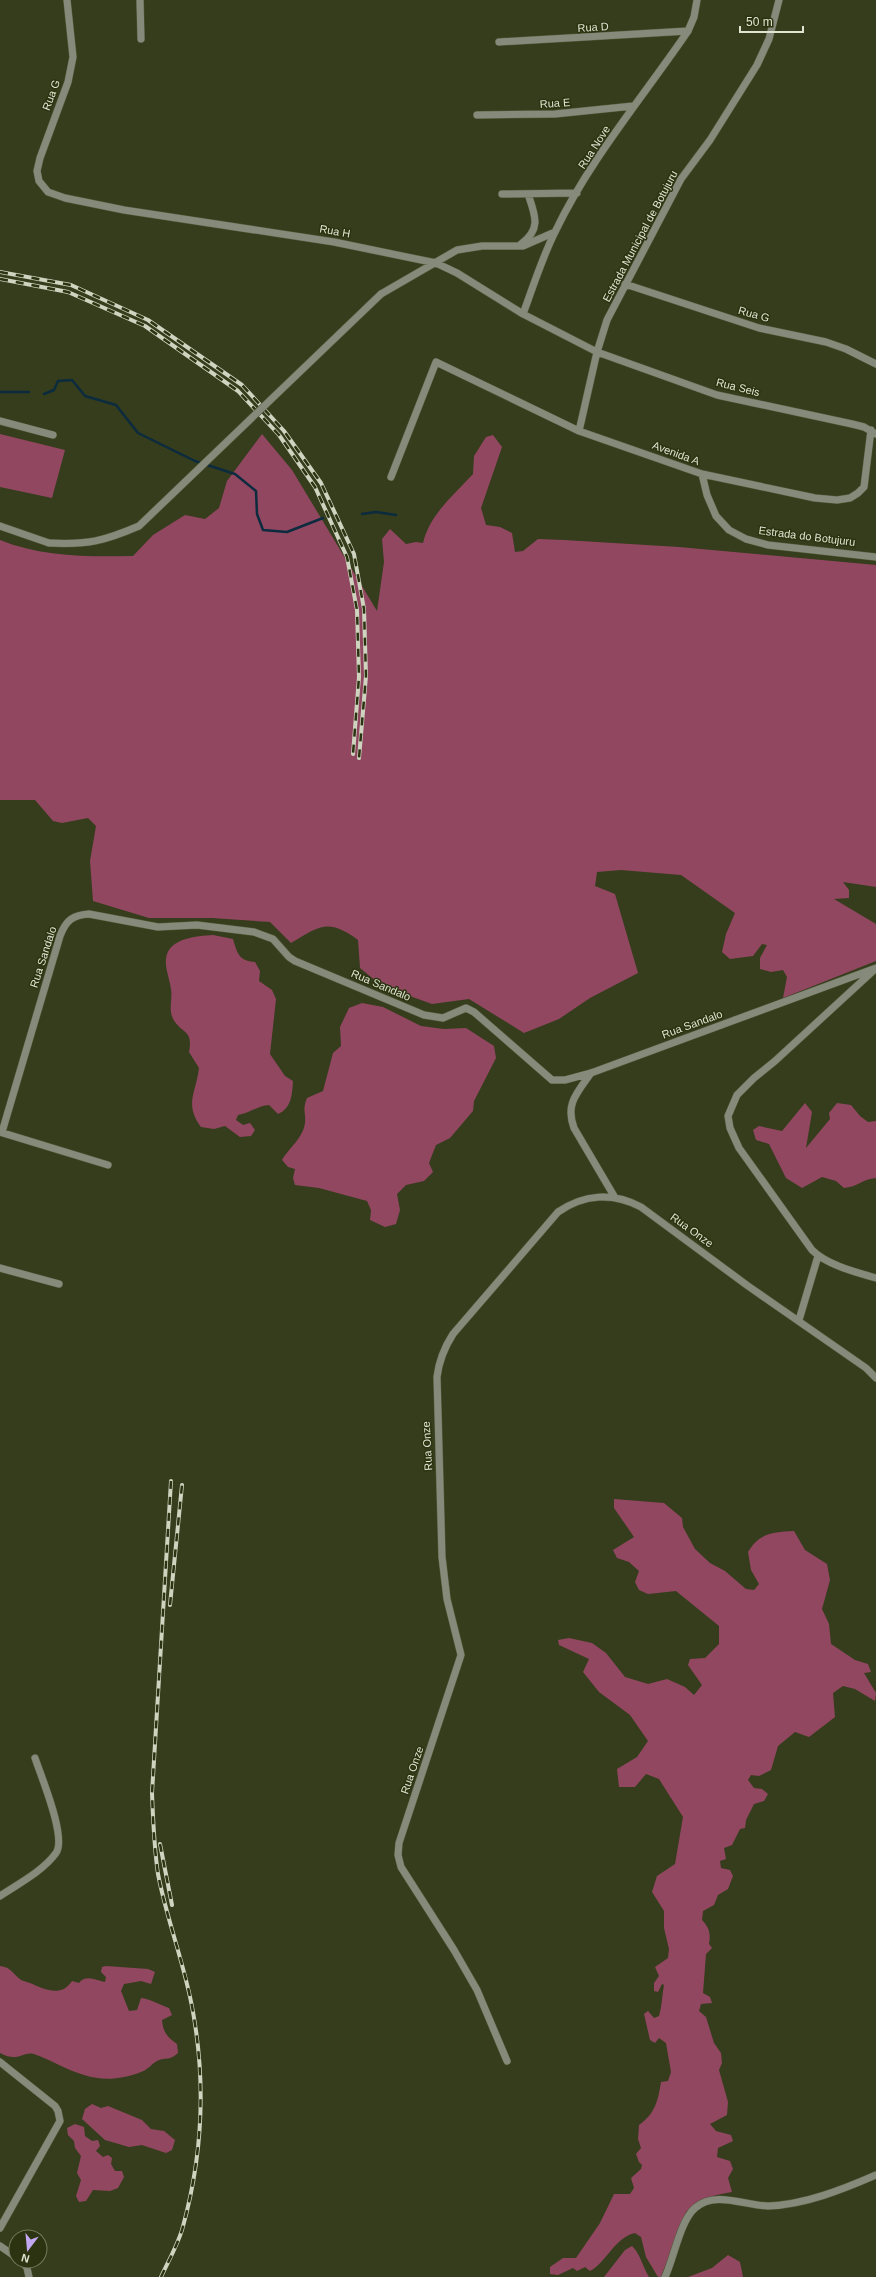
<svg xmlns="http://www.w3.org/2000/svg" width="876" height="2277" viewBox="0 0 876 2277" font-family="Helvetica,sans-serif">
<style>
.green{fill:#924761}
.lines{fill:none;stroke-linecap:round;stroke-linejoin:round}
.stream{stroke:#0c2b3e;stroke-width:2.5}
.minor-casing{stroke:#545b3d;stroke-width:8}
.minor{stroke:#858a7a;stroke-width:7}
.rail-casing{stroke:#ced4bf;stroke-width:4}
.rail{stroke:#2b3311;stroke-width:2.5;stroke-dasharray:8;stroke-linecap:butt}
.minor-bridge-casing{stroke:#545b3d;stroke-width:8;stroke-linecap:butt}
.minor-bridge{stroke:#858a7a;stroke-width:7}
.labels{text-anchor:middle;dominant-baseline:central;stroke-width:3;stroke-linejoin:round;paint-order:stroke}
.street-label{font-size:11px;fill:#dfe5d1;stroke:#2b3311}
</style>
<rect width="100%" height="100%" fill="#353d1c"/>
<!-- green -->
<path class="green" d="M0,434L65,450L52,498L0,487Z
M262,434L292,470L377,611L384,562L382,539L390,529L406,544L416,542L423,543C430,514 453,496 473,474L474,456L486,437L493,435L502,447L481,508L486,525L500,527L512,533L515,552L523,551L538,539L564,540L679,547L876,565V887L843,882L849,890V898L834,899L876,924V961L783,998L787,977L783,970L771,972L760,969V958L767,945L762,944L753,956L730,959L722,952L726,934L735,913L681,875L621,870L597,872L595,886L615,894L638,973L590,998L559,1019L524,1033L469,999L432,1004L382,986L360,968L358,940C328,918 320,926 291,943L270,922L212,918H149L93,901L90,861L96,826L88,818L62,823L53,821L35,800H0V540C42,557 89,557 133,556L153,535L185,515L205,519L219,508L227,481Z
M213,935L233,939C237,953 239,961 255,962L260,971L259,981L272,990L276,999L270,1054L285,1076L293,1081C292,1094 292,1108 278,1114L269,1105C257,1106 250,1113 238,1115L236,1120L243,1125L250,1123L255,1130L251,1136L240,1137L225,1126L214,1129L201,1127C184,1104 196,1093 199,1068L189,1052C193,1031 184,1034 175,1022C167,1011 173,1001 171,989C170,980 165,969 166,959C168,938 197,936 213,935Z
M362,1003L383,1007L421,1026L444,1029L466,1028L494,1046L496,1058L474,1101L473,1111L450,1138L436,1145L429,1163L433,1172L424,1181L406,1185L397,1194L400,1210L396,1224L385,1227L370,1220L371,1210L367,1201L319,1188L295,1185L293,1178L295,1169L288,1167L282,1160C289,1148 303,1138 305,1123C306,1111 302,1111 307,1098L323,1091L333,1053L341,1046L340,1027L349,1008Z
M805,1103L812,1112L806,1148L830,1119L829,1113L837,1103L851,1105L860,1116L868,1122L876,1121V1178C863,1179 857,1187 844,1188L836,1181L822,1177L802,1188L786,1178L769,1144L756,1140L753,1130L759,1126L782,1131Z
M614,1499L664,1503L682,1518L683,1527L695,1549L710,1563L725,1571L746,1589L754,1590L759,1584L751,1570L748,1552C759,1533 773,1532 794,1531L805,1550L827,1564L830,1580L822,1609L829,1624L831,1644L855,1660L868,1664L871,1672L864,1673L876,1693L875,1701L855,1689L843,1686L833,1693L835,1717L809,1737L795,1732L778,1746L771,1770L759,1776L751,1775L748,1780L754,1788L762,1789L768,1794L764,1801L754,1804L746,1820L745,1828L740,1829L732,1845L724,1848L726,1859L720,1861L721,1868L730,1870L733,1876L728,1889L718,1895L714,1905L703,1911L702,1920C709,1927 711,1934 709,1944L712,1948L706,1954L703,1993L710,1997L712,2003L701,2004L699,2011L706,2017L714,2043L721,2053L722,2063L719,2070L728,2102L727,2115L710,2124L716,2131L731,2135L733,2141L718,2148L717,2157L730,2161L733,2169L728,2178L732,2192C714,2195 699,2198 686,2212L661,2277H658L646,2257L641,2237L635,2233C615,2237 605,2264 590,2271L585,2267L577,2271L573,2268L558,2275L550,2274V2267L563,2258H576L600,2223L614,2194H630L634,2188L631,2178L641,2169L642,2165L639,2162L636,2154L641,2148L638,2139L639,2125C655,2114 658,2101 661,2082L668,2081L671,2072L666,2043L659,2038L655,2043L650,2040L644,2014L648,2011L654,2018L659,2016C662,2006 662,1996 664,1985L662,1984L658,1992L654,1991V1983L659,1976L655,1967L668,1958L669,1949L664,1928V1911L652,1892L657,1876L675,1864L683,1817L659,1779L646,1774L635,1787H619L617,1769L637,1757L648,1741L630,1715L599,1692L583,1672L589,1659L559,1645L558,1640L569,1638L592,1643L606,1653L625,1677L648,1684L667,1679L685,1687L694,1695L702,1685L688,1665L690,1659L705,1658L719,1644V1626L676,1591L648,1594L639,1590L635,1582L639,1571L629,1562L617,1558L613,1550L634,1537L614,1508Z
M0,1966C11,1967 13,1974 21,1980C23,1981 27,1982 30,1983C44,1989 61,1998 72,1981L79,1983C85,1974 96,1980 105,1982L106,1977L101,1972L102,1967L106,1966L148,1969L155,1972L151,1984L141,1981L124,1984L121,1991L129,2011L137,2010L141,1998C150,1999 160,2005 169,2008L172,2015L162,2020C163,2032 167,2037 177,2044L178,2053C169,2061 167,2057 159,2060C152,2063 148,2070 141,2072C110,2084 88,2079 59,2065C51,2061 43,2057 34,2054C22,2051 19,2063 0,2053Z
M92,2104L101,2108L108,2106L142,2120L151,2129L164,2131L175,2140L172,2150L166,2153L142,2145L129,2147L105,2140L82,2119L85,2109Z
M75,2124L84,2127L85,2136L92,2141L98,2140L100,2146L96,2151L103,2157L108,2155L112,2158L111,2164L115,2171H122L124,2177L118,2188L110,2191L93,2190L86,2201L79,2202L76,2196L81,2180L77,2173L81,2156L75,2148L74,2141L68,2135L67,2128Z
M632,2246C640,2253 643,2268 649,2277H604L625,2250Z
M728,2255L740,2262L743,2277H688L712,2268Z"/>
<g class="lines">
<!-- stream -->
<path class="stream" d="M0,392H29
M44,394L54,390L58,381L72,380L85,396L116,405L138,433L195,461L235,474L256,491L257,514L263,530L287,532L323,518
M362,514L376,512L396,515"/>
<defs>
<path id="minor" d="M67,0L73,57L68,82L40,158L37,171L39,181L48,192L65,198L124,210L334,242L436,263L457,273L523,314L597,352L717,395L852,424L864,427L876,434
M140,0L141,39
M499,42L688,31
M477,115L555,114L633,106
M502,194L577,193
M521,244C542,229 535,215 528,194
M625,284L759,328L826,342L846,349L876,364
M381,294L457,250L482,246H523L555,232
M523,314C533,287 542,258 555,232C590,159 643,97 688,31L694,17L697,0
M0,421L53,435
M579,431L597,352L607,320L681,179L710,140L757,65L769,39L779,0
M702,474L707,495L716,516L729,530L746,539L768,545L876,557
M391,477L436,362L579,431L702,474L815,498L837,500L850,498L858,493L864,487L871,430
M0,526L49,543
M873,971L775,1061L754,1078L737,1095L728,1116L730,1128L739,1148L812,1250C827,1265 855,1272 876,1278
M591,1073C577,1093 565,1104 574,1128L614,1196
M0,1132L108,1165
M2,1132L60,936C66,920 73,915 89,914L158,927L197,925L254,932L273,939L289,957L295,961L424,1015L443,1018L466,1008L474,1012L552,1080H565L591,1073L876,968
M0,1268L59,1284
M799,1320L818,1256
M0,1896C18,1884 43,1871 56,1853C67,1838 41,1776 35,1758
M507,2061L477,1990L454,1950L401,1867L398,1855L399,1843L461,1655L447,1599L442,1557L437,1377C439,1360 444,1348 453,1334L558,1212C584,1194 613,1192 641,1207L748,1286L866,1368L876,1378
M0,2062L55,2106L58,2111L60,2121L0,2228
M0,2246L16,2257
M22,2261L27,2268L29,2277
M665,2277C674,2258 680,2221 695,2208C715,2190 746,2206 768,2206C804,2205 844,2189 876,2175"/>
</defs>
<!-- minor casing -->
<use href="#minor" class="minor-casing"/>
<!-- minor -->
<use href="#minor" class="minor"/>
<defs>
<path id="rail" d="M0,272L71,285L148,320L242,385L284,431L321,483L354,554L364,609L366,676L359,758
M0,279L68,292L145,326L238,391L279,435L315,487L347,557L357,610L359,677L353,754
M170,1605L182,1485
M160,1844L172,1905
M161,2277C168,2262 177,2246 182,2230C202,2159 206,2084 193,2012C185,1965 167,1921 158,1874C154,1847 153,1820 152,1793L171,1481"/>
</defs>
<!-- rail casing -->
<use href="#rail" class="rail-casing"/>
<!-- rail -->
<use href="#rail" class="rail"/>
<defs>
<path id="minor-bridge" d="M49,543C88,545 104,541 139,526L381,294"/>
</defs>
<!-- minor-bridge casing -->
<use href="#minor-bridge" class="minor-bridge-casing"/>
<!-- minor-bridge -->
<use href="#minor-bridge" class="minor-bridge"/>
</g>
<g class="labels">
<!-- street labels -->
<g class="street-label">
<text transform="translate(593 27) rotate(-4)">Rua D</text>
<text transform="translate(51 95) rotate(-70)">Rua G</text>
<text transform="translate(555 103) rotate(-4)">Rua E</text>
<text transform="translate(594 147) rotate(-57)">Rua Nove</text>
<text transform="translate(335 231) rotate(10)">Rua H</text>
<text transform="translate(640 236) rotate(-62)">Estrada Municipal de Botujuru</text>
<text transform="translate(754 314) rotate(16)">Rua G</text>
<text transform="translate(738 387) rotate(14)">Rua Seis</text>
<text transform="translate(676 453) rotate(20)">Avenida A</text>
<text transform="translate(807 536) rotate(7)">Estrada do Botujuru</text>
<text transform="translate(43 957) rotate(-72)">Rua Sandalo</text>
<text transform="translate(381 985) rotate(23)">Rua Sandalo</text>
<text transform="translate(692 1024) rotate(-20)">Rua Sandalo</text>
<text transform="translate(692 1230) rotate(36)">Rua Onze</text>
<text transform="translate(427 1446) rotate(-93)">Rua Onze</text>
<text transform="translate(412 1770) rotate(-71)">Rua Onze</text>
</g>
</g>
<!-- north arrow -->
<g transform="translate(28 2249) rotate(196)"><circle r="19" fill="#2b3311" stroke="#737a5e"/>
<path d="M0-3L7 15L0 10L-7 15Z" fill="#c2a8f2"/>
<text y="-6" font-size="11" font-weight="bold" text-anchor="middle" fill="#dfe5d1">N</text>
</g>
<!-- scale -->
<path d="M740 26v6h63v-6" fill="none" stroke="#dfe5d1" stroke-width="2"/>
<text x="746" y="26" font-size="12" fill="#dfe5d1" stroke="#2b3311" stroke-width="3" paint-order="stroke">50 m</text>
</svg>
